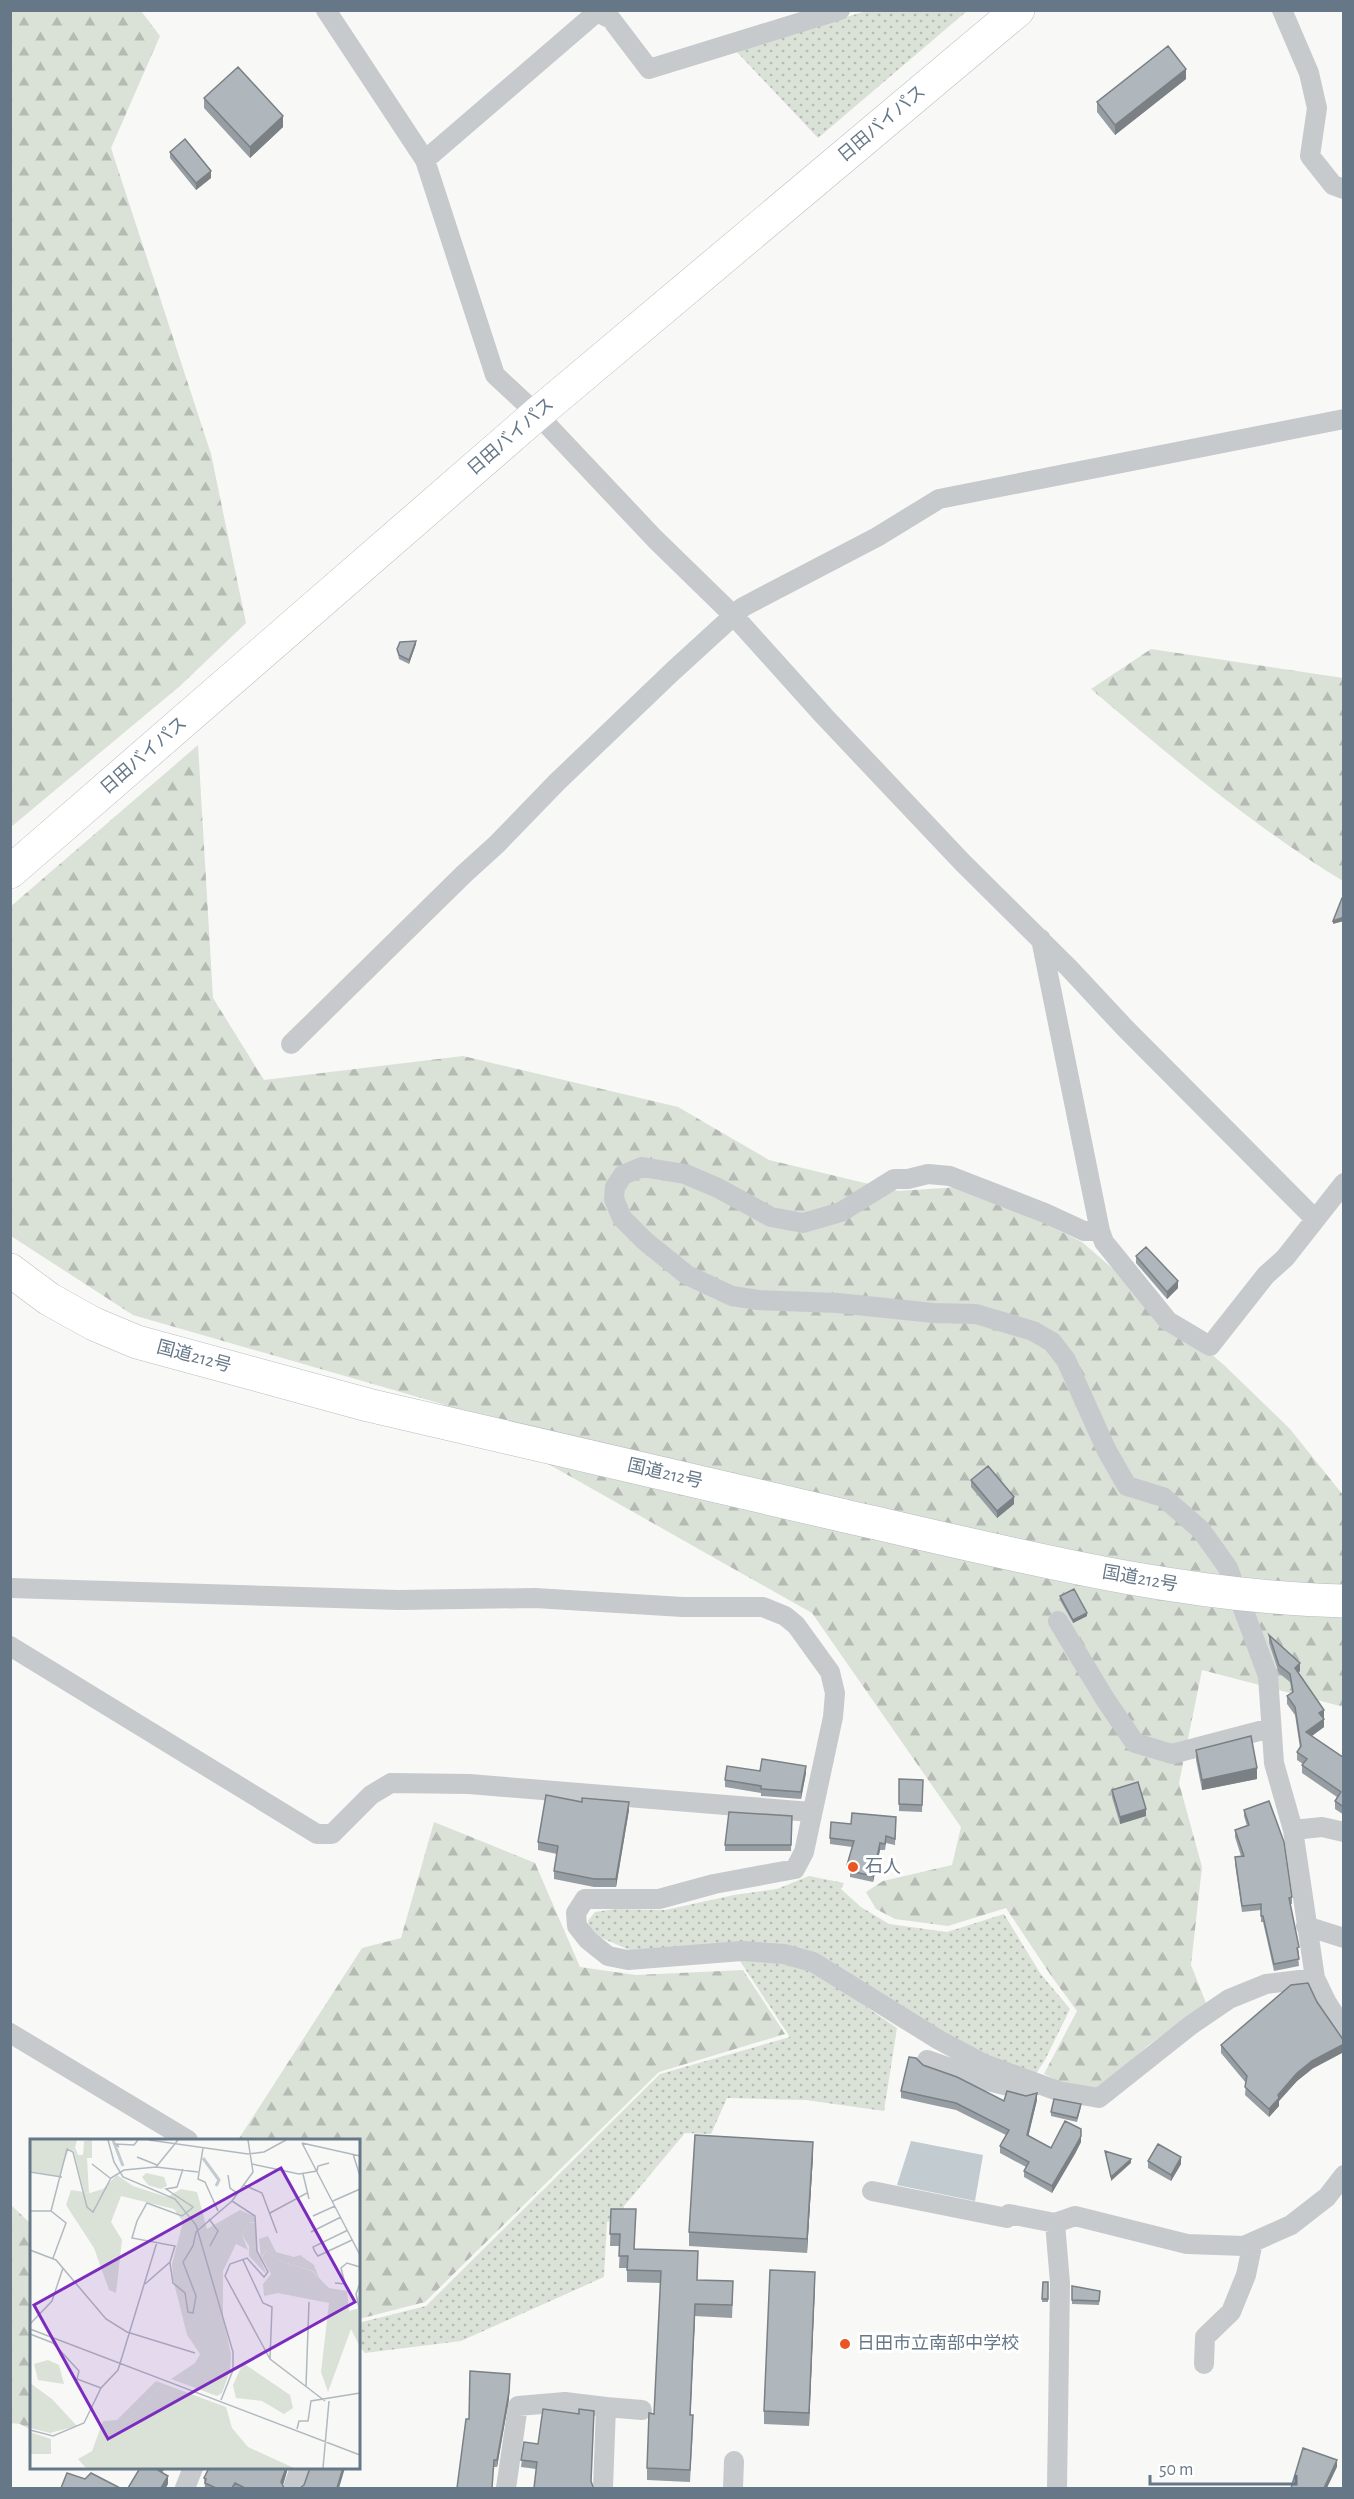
<svg xmlns="http://www.w3.org/2000/svg" width="1354" height="2499" viewBox="0 0 1354 2499" font-family="'Alegreya Sans','Noto Sans JP',sans-serif">
<style>
.grass{fill:url(#grass-dots)}
.forest{fill:url(#forest-firs)}
.water{fill:#c1cbd0}
.lines{fill:none;stroke-linecap:round;stroke-linejoin:round}
.trunk-casing{stroke:#b8bcbf;stroke-width:34}
.minor{stroke:#c6cacd;stroke-width:20}
.trunk{stroke:#fff;stroke-width:33}
.trunk-bridge-casing{stroke:#b8bcbf;stroke-width:34;stroke-linecap:butt}
.trunk-bridge{stroke:#fff;stroke-width:33}
.wall{fill:#969da3}
.shaded-wall{fill:#7a8084}
.building{fill:#afb7bd;stroke:#7a8084;stroke-width:1.5}
.poi-dot{fill:#ea5524;stroke:#fff;stroke-width:2}
.labels{text-anchor:middle;dominant-baseline:central;stroke-width:6;stroke-linejoin:round;paint-order:stroke}
.street-label{font-size:18px;fill:#667888;stroke:#fff}
.poi-label{font-size:18px;fill:#667888;stroke:#fff;text-anchor:start}
.inset-river{fill:none;stroke:#c1cbd0;stroke-width:3}
.inset-road{fill:none;stroke:#b1b9c0;stroke-width:1.5}
.view{fill:#7b2cbf;fill-opacity:0.15;stroke:#7b2cbf;stroke-width:3}
.inset-edge{fill:none;stroke:#667888;stroke-width:3}
</style>
<defs>
<pattern id="grass-dots" width="8" height="8" patternUnits="userSpaceOnUse" patternTransform="scale(1.5)"><rect width="8" height="8" fill="#dae1d7"/><path d="M2 2h.1M6 6h.1" fill="none" stroke="#b5bbb4" stroke-width="1.8" stroke-linecap="round"/></pattern>
<pattern id="forest-firs" width="22" height="20" patternUnits="userSpaceOnUse" patternTransform="scale(1.5)"><rect width="22" height="20" fill="#dae1d7"/><path d="M5 1l3.5 6h-7zM16 11l3.5 6h-7z" fill="#b5bbb4"/></pattern>
</defs>
<rect width="100%" height="100%" fill="#f8f8f6"/>
<!-- grass -->
<path class="grass" d="M866,11H967L818,138L736,51Z
M809,1876L844,1883L841,1889L861,1907L889,1924L947,1932L1004,1914L1040,1973L1070,2009L1045,2060L1035,2075L991,2059L816,1958L639,1954L590,1933L588,1921L595,1912L615,1909L665,1910L734,1895L777,1889Z
M740,1961L783,1962L812,1970L897,2028L884,2111L806,2100L727,2098L711,2134L685,2133L624,2206L623,2218L607,2222L604,2277L461,2341L365,2353L359,2346L358,2323L426,2306L660,2074L790,2037Z"/>
<!-- forest -->
<path class="forest" d="M11,10L141,11L160,36L111,148L211,454L246,623L180,686L11,827Z
M1151,649L1343,678V881C1253,826 1172,758 1091,689Z
M198,745L213,998L264,1080L463,1056L678,1107L769,1160L898,1191L959,1187L1034,1218L1082,1242L1225,1366L1290,1429L1343,1495L1344,1707L1202,1670L1179,1783L1202,1867L1191,1965L1206,2003L1146,2047L1103,2091L1073,2088L1044,2074L1077,2011L1052,1977L1006,1908L948,1926L895,1919L876,1909L866,1892L883,1881L952,1865L961,1827L812,1613L442,1404L133,1315L11,1236L10,907Z
M434,1822L535,1863L580,1967L636,1975L743,1970L785,2034L659,2072L425,2302L359,2319L358,2140H238L362,1948L401,1938Z
M10,2204L31,2224V2430L20,2424L11,2423Z"/>
<!-- water -->
<path class="water" d="M911,2141L983,2155L975,2201L897,2185Z"/>
<g class="lines">
<defs>
<path id="trunk" d="M10,872L537,414L1018,10
M10,1270L49,1299L94,1324L137,1342L368,1405L845,1516"/>
</defs>
<!-- trunk casing -->
<use href="#trunk" class="trunk-casing"/>
<!-- minor -->
<path class="minor" d="M326,10L425,160L495,375L537,414L655,539L734,616L824,716L963,863L1069,968L1124,1027L1315,1219
M1282,10L1309,73L1317,108L1310,156L1333,185L1344,189
M425,160L597,12L611,19L649,69L840,10
M1041,939L1100,1231L1104,1242L1168,1321L1210,1346L1266,1275L1285,1258L1344,1183
M291,1044L464,874L497,844L557,782L673,671L743,607L877,537L939,499L1344,419
M1100,1231H1084L1045,1213L950,1176L928,1174L908,1179H894L841,1212L803,1223L771,1217L718,1188L685,1174L642,1167L623,1175L615,1187L614,1199L622,1218L645,1241L687,1275L732,1296L758,1300L838,1303L933,1313L976,1314L1033,1331L1052,1342L1066,1360L1107,1451L1127,1486L1163,1497L1201,1530L1228,1568L1268,1676L1274,1763L1293,1830L1315,1978L1327,2003L1344,2029
M10,1588L399,1600L535,1598L683,1607H763L785,1616L796,1625L830,1672L835,1693L833,1717L804,1852L795,1869L714,1884L659,1899H585L576,1913L577,1926L588,1940L608,1956L628,1960L742,1951L784,1954L813,1962L939,2040L984,2064L1058,2091L1099,2098L1191,2025L1229,1999L1266,1984L1315,1978
M1058,1621L1105,1699L1135,1743L1172,1754L1271,1728
M10,1646L317,1834H332L371,1795L391,1783L469,1784L811,1812
M1293,1830L1322,1827L1344,1832
M1306,1926L1344,1938
M10,2033L188,2140
M927,2060L984,2080L1028,2091
M872,2191L1007,2218L1009,2214L1055,2223L1075,2216L1187,2244L1244,2246L1291,2225L1327,2197L1344,2175
M1055,2223L1060,2283L1057,2488
M1204,2364L1205,2337L1231,2312L1246,2275L1253,2242
M606,2407L642,2410
M185,2488L193,2468
M293,2488L300,2468
M506,2488L518,2406L565,2402L606,2407L603,2488
M733,2488L734,2461"/>
<!-- trunk -->
<use href="#trunk" class="trunk"/>
<defs>
<path id="trunk-bridge" d="M845,1516C1009,1553 1174,1597 1344,1601"/>
</defs>
<!-- trunk-bridge casing -->
<use href="#trunk-bridge" class="trunk-bridge-casing"/>
<!-- trunk-bridge -->
<use href="#trunk-bridge" class="trunk-bridge"/>
</g>
<!-- wall -->
<path class="wall" d="M1186,79L1115,135L1097,112V102Z
M204,98L283,127L250,158L204,108Z
M170,152L211,178L196,190L170,158Z
M416,644L409,664L399,659L397,649Z
M1136,1256L1178,1288L1167,1299L1136,1263Z
M971,1480L1014,1504L997,1518L971,1487Z
M1060,1596L1087,1616L1073,1623L1060,1600Z
M1269,1635L1300,1671L1298,1673L1324,1718H1323L1324,1727L1312,1736L1344,1758V1815L1335,1809V1801L1337,1797L1302,1773V1765L1303,1764L1297,1760V1752L1300,1748L1295,1715L1287,1704V1696L1292,1693L1290,1682L1279,1673L1269,1643Z
M1196,1750L1257,1779L1202,1790L1196,1760Z
M760,1771L806,1773L801,1799L761,1796V1793L725,1787V1780Z
M899,1779L923,1780L922,1812L899,1811Z
M1112,1790L1146,1816L1120,1824L1112,1797Z
M582,1802L629,1810L616,1887H594L554,1879V1871L557,1854L538,1850V1842Z
M1244,1810L1292,1897V1904H1290L1299,1953L1298,1954L1299,1966L1274,1971L1263,1922H1261V1910L1242,1912L1235,1864V1857L1241,1856L1235,1837V1830L1247,1826L1244,1816Z
M792,1816L791,1851H725V1845Z
M896,1817L895,1845L886,1843L885,1850H880L873,1882L850,1877V1872L847,1871V1865L852,1847L830,1844V1838L851,1824Z
M1221,2045L1312,2069L1297,2081L1279,2101V2106L1269,2117L1245,2095L1246,2083L1221,2053Z
M923,2065L1004,2101L1037,2100L1028,2136L1051,2148L1081,2142L1052,2193L1024,2177V2171L1026,2167L1000,2153V2146L1006,2135L956,2110L901,2098V2091Z
M1081,2107L1077,2122L1051,2116V2112Z
M813,2156L807,2253L689,2246V2232Z
M1148,2161L1181,2164L1171,2181L1148,2168Z
M611,2209L635,2249L698,2264L697,2280L733,2294L732,2318L695,2316L690,2415L693,2427L690,2482L647,2480V2468L654,2414L661,2283L627,2282V2268H619L620,2246H610Z
M1043,2282H1048V2302H1042Z
M815,2285L809,2426L764,2424V2411Z
M1072,2286L1100,2291L1099,2305L1072,2304Z
M509,2399L497,2467H494L469,2419Z
M524,2442L591,2481L593,2487L536,2469L521,2467Z
M288,2468L283,2485L284,2488H205L204,2478Z"/>
<!-- shaded-wall -->
<path class="shaded-wall" d="M1186,69V79L1115,135V125Z
M283,116V127L250,158V147Z
M211,171V178L196,190V183Z
M416,641V644L409,664V660Z
M1344,917V921L1333,924V921Z
M1178,1281V1288L1167,1299V1292Z
M1014,1497V1504L997,1518V1511Z
M1087,1613V1616L1073,1623V1620Z
M1300,1663V1671L1295,1676V1668Z
M1324,1710V1718L1319,1721V1713Z
M1324,1719V1727L1306,1740V1732Z
M806,1766V1773L801,1799V1792Z
M1257,1768V1779L1202,1790V1780Z
M629,1802V1810L616,1887V1879Z
M1146,1809V1816L1120,1824V1817Z
M880,1843V1850L873,1882V1876Z
M1344,2044V2052L1312,2069L1297,2081L1279,2101V2106L1269,2117V2109L1278,2095L1297,2073L1312,2061Z
M1037,2093V2100L1027,2142V2135Z
M1081,2136V2142L1075,2154L1052,2193V2186Z
M813,2142V2156L807,2253V2239Z
M1181,2157V2164L1171,2181V2175Z
M1131,2159V2163L1111,2181V2177Z
M815,2272V2285L809,2426V2413Z
M695,2304V2316L690,2427V2415Z
M510,2374L509,2399L497,2467V2460Z
M1337,2460V2467L1327,2488H1324Z
M158,2468H166L156,2478V2469Z
M286,2468H288L282,2488L281,2482Z
M343,2468H345L339,2488H337Z
M168,2476V2484L166,2488H161Z"/>
<!-- building -->
<path class="building" d="M1168,46L1186,69L1115,125L1097,102Z
M238,67L283,116L250,147L204,98Z
M185,139L211,171L196,183L170,152Z
M416,641L409,660L399,655L397,649L400,642Z
M1344,897V917L1333,921L1342,898Z
M1146,1247L1178,1281L1167,1292L1136,1256Z
M988,1466L1014,1497L997,1511L971,1480Z
M1074,1589L1087,1613L1073,1620L1060,1596Z
M1269,1635L1300,1663L1295,1668L1324,1710L1319,1713L1324,1719L1306,1732L1344,1758V1807L1335,1801L1341,1792L1302,1765L1307,1759L1297,1752L1301,1746L1295,1707L1287,1696L1293,1692L1290,1674L1279,1665Z
M1251,1736L1257,1768L1202,1780L1196,1750Z
M762,1759L806,1766L801,1792L761,1789V1786L725,1780L727,1766L760,1771Z
M899,1779L923,1780L922,1805L899,1804Z
M1138,1782L1146,1809L1120,1817L1112,1790Z
M546,1795L582,1802V1798L629,1802L616,1879H594L554,1871L558,1846L538,1842Z
M1269,1801L1284,1842L1292,1897L1289,1898L1299,1947L1297,1948L1299,1959L1274,1964L1263,1916H1261V1904L1242,1906L1235,1857L1244,1856L1235,1830L1249,1825L1244,1810Z
M729,1812L792,1816L791,1845H725Z
M852,1813L896,1817L895,1839L886,1836L885,1844L880,1843L873,1876L850,1871L851,1866L847,1865L854,1841L830,1838L831,1822L851,1824Z
M1308,1983L1317,2002L1344,2041V2044L1312,2061L1297,2073L1278,2095L1279,2098L1269,2109L1245,2087L1247,2076L1221,2045L1291,1985Z
M909,2057L916,2058L923,2065L957,2077L1004,2101L1007,2091L1026,2096L1037,2093L1027,2135L1051,2148L1065,2121L1081,2129V2136L1075,2147L1052,2186L1024,2171L1029,2162L1000,2146L1009,2130L956,2103L901,2091Z
M1054,2099L1081,2104L1077,2118L1051,2112Z
M695,2135L813,2142L807,2239L689,2232Z
M1158,2144L1181,2157L1171,2175L1148,2161Z
M1105,2151L1131,2159L1111,2177Z
M611,2209H636L634,2249L698,2251L697,2280L733,2281L732,2305L695,2304L690,2415H693L690,2470L647,2468L649,2413L654,2414L661,2271L627,2270L628,2256H619L620,2234H610Z
M770,2270L815,2272L809,2413L764,2411Z
M1043,2282H1048V2299H1042Z
M1072,2286L1100,2291L1099,2301L1072,2300Z
M470,2371L510,2374L509,2392L497,2460H494L492,2488H457L466,2419H469Z
M543,2409L579,2414V2409L594,2411L591,2481L593,2487L594,2488H534L537,2462L521,2460L524,2442L538,2444Z
M1303,2448L1337,2460L1324,2488H1291Z
M140,2468H158L156,2469L168,2476L161,2488H128Z
M209,2468H286L281,2482L284,2488H245L235,2483L232,2488H216L205,2483L206,2479L204,2478Z
M310,2468H343L337,2488H300L304,2485Z
M67,2473L85,2479L91,2473L120,2488H61Z"/>
<!-- markers -->
<g class="poi-dot">
<circle cx="853" cy="1867" r="6"/>
<circle cx="845" cy="2344" r="6"/>
</g>
<g class="labels">
<!-- street labels -->
<g class="street-label">
<text transform="translate(882 124) rotate(-40)">日田バイパス</text>
<text transform="translate(511 437) rotate(-41)">日田バイパス</text>
<text transform="translate(144 756) rotate(-41)">日田バイパス</text>
<text transform="translate(194 1357) rotate(15)">国道212号</text>
<text transform="translate(665 1474) rotate(13)">国道212号</text>
<text transform="translate(1140 1579) rotate(10)">国道212号</text>
</g>
<!-- poi labels -->
<g class="poi-label">
<text x="865" y="1867">石人</text>
<text x="857" y="2344">日田市立南部中学校</text>
</g>
</g>
<!-- overview -->
<g transform="translate(30 2139)">
<rect width="330" height="330" fill="#f8f8f6"/>
<path d="M62,1V19H57L59,54L54,53L44,13L45,8L48,16H53L54,2ZM218,84H226L227,112L237,136L219,117V107L212,96ZM238,97L246,113L264,118L270,116L284,126L289,139L283,132L247,121L236,111L231,119L229,100Z" fill="#dae1d7"/>
<path d="M116,34L134,38L137,47L131,50L118,46L112,38ZM87,36L103,47L137,58L151,50L167,53L177,90L210,71L224,77L226,83L218,84L212,96L218,111L206,105L193,132V179L201,215L200,232L192,254L187,257L141,240L165,224L170,215L157,196L143,140L142,125L153,83L144,70L91,57L81,83L92,101L86,154L79,151L64,109L36,66L41,51L60,54L73,50ZM236,111L247,121L282,132L299,149L317,152L319,172L330,169V208L321,190L298,253L291,233L299,164L248,154L234,157L233,145L241,135L232,119ZM18,221L29,226L34,245L8,241L4,225ZM213,224L260,256L263,269L254,275L232,262L206,259L203,246ZM126,242L196,268L202,289L218,308L264,329H56L48,320L62,312L73,282L87,281ZM0,244L22,260L47,287L20,294L0,289ZM0,293L21,300V315H0Z" fill="#dae1d7"/>
<path d="M0,1H47L44,12L39,10L29,37L0,32Z" fill="#dae1d7"/>
<path class="inset-river" d="M83,1L93,27M173,19L189,41L186,47"/>
<path class="inset-road" d="M78,1L84,23L93,38L145,60L166,86L203,213V231L191,261M119,1L218,15L234,13L256,1M272,4L330,116M272,4L330,17M89,8L86,5L104,6L108,1M173,9L168,40L175,43L188,72M323,15L330,37M107,18L127,26M62,25L80,39M222,25L269,35L287,32L288,27L299,24M126,28L168,33M0,33L32,38M273,35L279,60M198,36L200,49L207,54M214,46L232,54L247,94M202,62L225,77L227,112L238,133L234,138L217,119L200,125L195,137L240,220L295,262M303,62L330,50M0,72H21L36,84L23,119M21,72L37,10L43,13L57,68L63,73L81,39L94,31L126,28L148,1M240,74L277,54M283,77L305,67M179,80L188,92L180,107M318,91L283,108L285,113L288,117L322,101M281,93L311,78M0,111L26,121L76,180L97,193L165,214M213,121L233,164L242,168L240,220M140,124L143,144L155,154L158,173L163,174L166,157L153,123L163,107L166,93L202,62L223,33L218,1M305,144L315,145L311,129L317,124L330,128M330,144L326,155L330,173M115,145L140,123L145,107L102,99L107,82L117,64L152,77L161,70L163,68L136,50L147,48L153,30M0,185L22,162L33,129M0,190L330,316M0,195L23,204L49,232L47,240L71,249M276,247L279,163M267,290L269,282H278L281,262L330,254M0,291L23,297L54,284L71,249L88,231L127,103M293,329L299,262"/>
<path class="view" d="M251,29L325,163L78,300L4,166Z"/>
<rect width="330" height="330" class="inset-edge"/>
</g>
<!-- border -->
<rect width="1354" height="2499" fill="none" stroke="#667888" stroke-width="24"/>
<!-- scale -->
<path d="M1150 2475v9h146v-9" fill="none" stroke="#667888" stroke-width="3"/>
<text x="1159" y="2475" font-size="18" fill="#667888" stroke="#ffffff" stroke-width="4.5" paint-order="stroke">50 m</text>
</svg>
